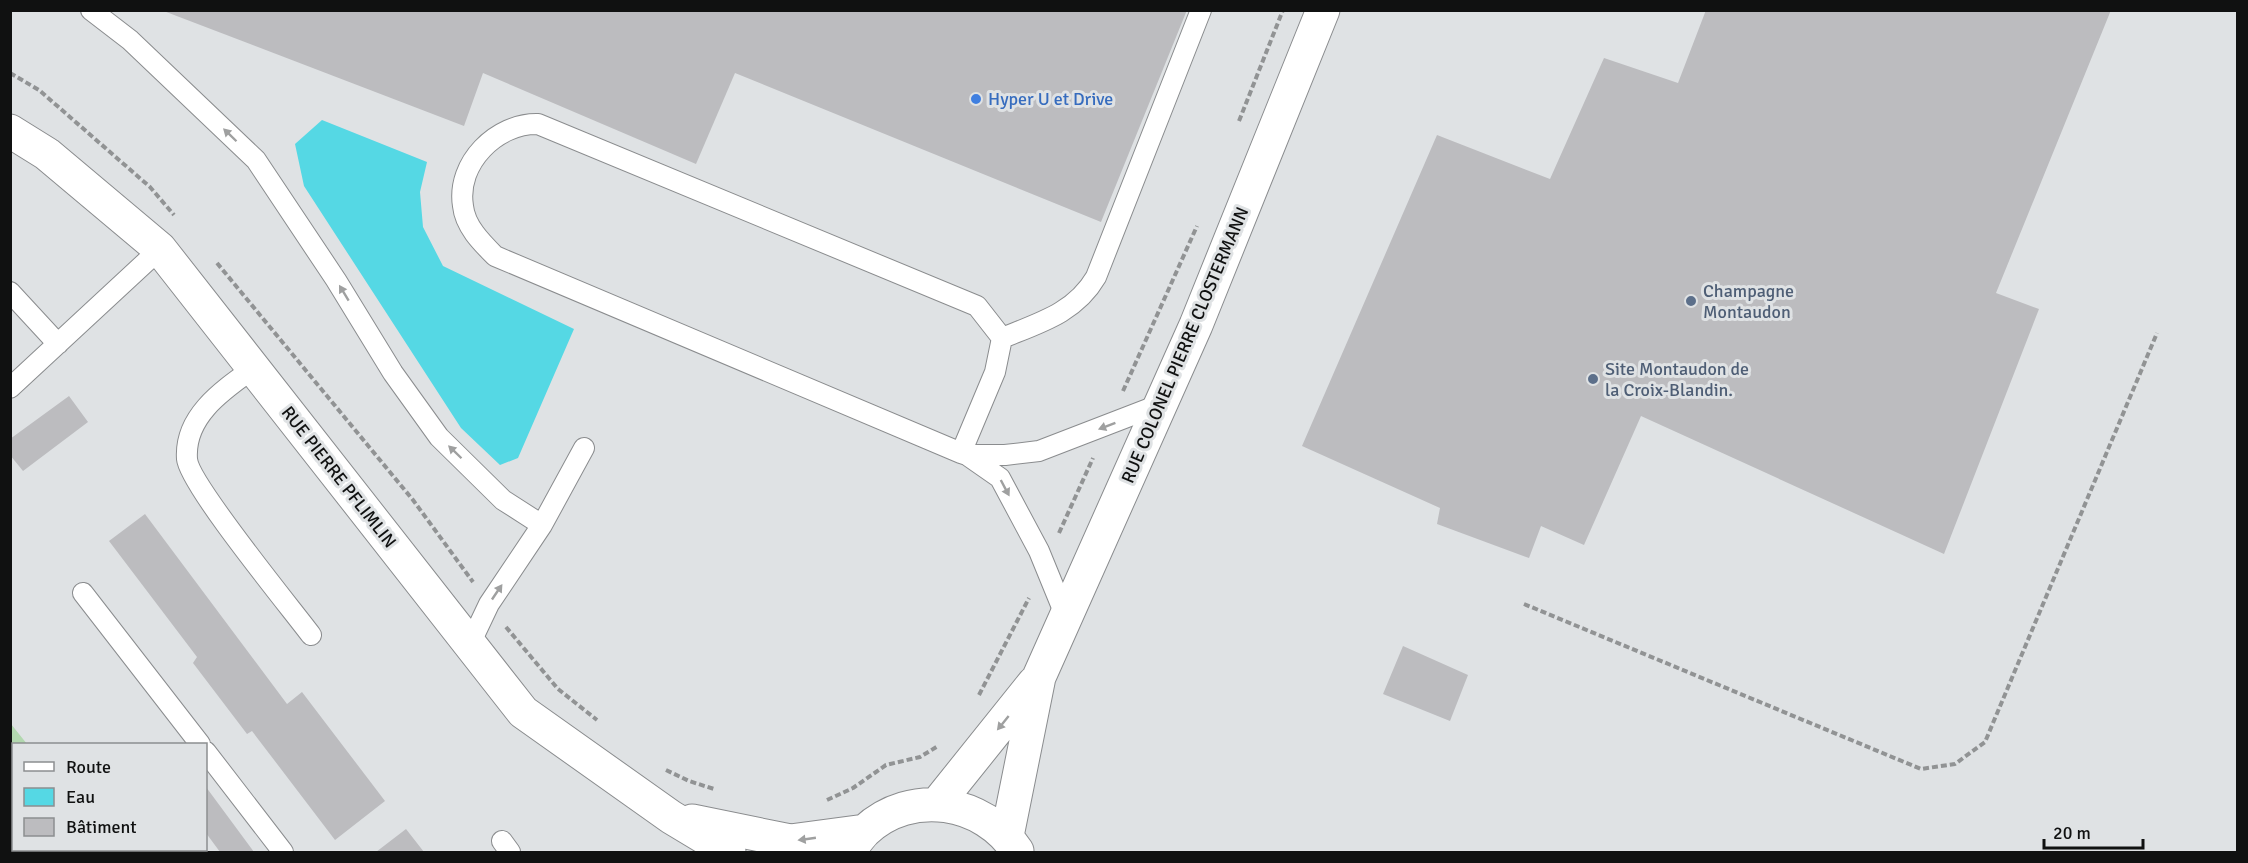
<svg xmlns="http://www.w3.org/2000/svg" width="2248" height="863" viewBox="0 0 2248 863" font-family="Signika,sans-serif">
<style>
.green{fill:#b2d8af}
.water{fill:#55d8e4}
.building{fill:#bcbcbf}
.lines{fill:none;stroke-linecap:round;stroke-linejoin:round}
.service-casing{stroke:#8a8c8e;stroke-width:22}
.minor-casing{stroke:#8a8c8e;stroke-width:35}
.path{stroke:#919394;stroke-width:4;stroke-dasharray:6 3;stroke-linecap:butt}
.service{stroke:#fff;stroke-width:20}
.minor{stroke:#fff;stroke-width:33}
.oneway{fill:#9fa0a0}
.shop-dot{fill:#3f7fe0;stroke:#dfe2e4;stroke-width:2}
.service-dot{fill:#5c6f8a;stroke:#dfe2e4;stroke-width:2}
.labels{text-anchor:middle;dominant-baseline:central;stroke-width:6;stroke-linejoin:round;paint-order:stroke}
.shop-label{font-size:18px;fill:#366cbe;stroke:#dfe2e4;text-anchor:start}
.service-label{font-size:18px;fill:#4e5e75;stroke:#dfe2e4;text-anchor:start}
.street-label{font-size:18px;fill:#101111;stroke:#dfe2e4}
</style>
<rect width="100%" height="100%" fill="#dfe2e4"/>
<!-- green -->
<path class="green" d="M11,724L27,744H14V850H110L112,852H11Z"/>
<!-- water -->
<path class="water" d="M322,120L427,162L420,192L423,227L443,266L574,329L518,458L500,465L461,428L304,186L295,144Z"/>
<!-- building -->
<path class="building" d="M161,10H1187L1101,222L735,73L696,164L483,73L464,126Z
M1706,10H2111L1996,293L2039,309L1944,554L1641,416L1584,545L1541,526L1529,558L1437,524L1440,508L1302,446L1437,135L1550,179L1604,58L1678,83Z
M69,396L88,422L23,471L10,455V439Z
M145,514L287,704L302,692L385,801L335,840L252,731L247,734L193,663L197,657L109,541Z
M1403,646L1468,675L1450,721L1383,694Z
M206,787L254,852H220L206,833Z
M406,829L424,852H376Z"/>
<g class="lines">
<defs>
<path id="service" d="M91,10L130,40L256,160L336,280L393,373L439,437L503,500L542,525L489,604L470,644
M10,292L58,344
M1002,338C1039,323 1075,313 1096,277L1201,10
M254,368C223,390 184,416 187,459C189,484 290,607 311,635
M10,388L160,249
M961,453L995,372L1002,338L977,306L538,124C497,123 456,163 463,206C465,226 481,242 495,256L961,453L967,455
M542,525L584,448
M83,593L200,744
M1066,617L1039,551L1000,478L967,455H1005L1039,451L1161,404
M206,752L283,852
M502,841L510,852"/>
<path id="minor" d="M10,131L47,154L160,249L523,712L671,817L729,852
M937,804L1034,683
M692,821L790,841L865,831
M1007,836L1039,677L1196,325L1323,10
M848,852C853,846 859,837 865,831C911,788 984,800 1017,851"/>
</defs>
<!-- service casing -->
<use href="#service" class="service-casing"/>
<!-- minor casing -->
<use href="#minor" class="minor-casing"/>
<!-- path -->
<path class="path" d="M10,73L39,90L150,187L174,215
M1239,121L1283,10
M217,263L413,500L473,582
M1123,391L1197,226
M1059,533L1093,458
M1524,604L1921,769L1955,764L1985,742L2157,333
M506,627L558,689L597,720
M979,695L1029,598
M666,770L689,781L714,789
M827,800L853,788L886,765L920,757L938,746"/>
<!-- service -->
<use href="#service" class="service"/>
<!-- minor -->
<use href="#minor" class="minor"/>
</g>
<!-- one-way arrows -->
<defs><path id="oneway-solid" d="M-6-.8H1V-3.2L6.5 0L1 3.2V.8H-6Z" transform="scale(1.5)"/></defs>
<g class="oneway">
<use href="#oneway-solid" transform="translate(230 135) rotate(-136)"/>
<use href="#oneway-solid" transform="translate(344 293) rotate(-121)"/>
<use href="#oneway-solid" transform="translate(1107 426) rotate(159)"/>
<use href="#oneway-solid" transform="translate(455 452) rotate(-136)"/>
<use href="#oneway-solid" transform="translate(1005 488) rotate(62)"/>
<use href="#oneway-solid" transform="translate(497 592) rotate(-56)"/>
<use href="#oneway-solid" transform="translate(1003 723) rotate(129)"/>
<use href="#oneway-solid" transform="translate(807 839) rotate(172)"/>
</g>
<!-- markers -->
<circle class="shop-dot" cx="976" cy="99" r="6"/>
<g class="service-dot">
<circle cx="1691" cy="301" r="6"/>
<circle cx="1593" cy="379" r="6"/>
</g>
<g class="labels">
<!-- shop labels -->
<g class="shop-label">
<text x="988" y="99">Hyper U et Drive</text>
</g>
<!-- service labels -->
<g class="service-label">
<text x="1703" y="291">Champagne<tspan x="1703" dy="21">Montaudon</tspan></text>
<text x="1605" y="369">Site Montaudon de<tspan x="1605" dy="21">la Croix-Blandin.</tspan></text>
</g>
<!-- street labels -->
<g class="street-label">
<text transform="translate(1185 345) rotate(-67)">RUE COLONEL PIERRE CLOSTERMANN</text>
<text transform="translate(339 477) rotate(52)">RUE PIERRE PFLIMLIN</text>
</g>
</g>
<!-- border -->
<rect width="2248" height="863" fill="none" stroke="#101111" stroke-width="24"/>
<!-- legend -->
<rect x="12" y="743" width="195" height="108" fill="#dfe2e4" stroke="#8c8e90" stroke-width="1.5"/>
<rect x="24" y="762" width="30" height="9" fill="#ffffff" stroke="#8c8e90" stroke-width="1.5"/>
<text x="66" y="773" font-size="18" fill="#101111">Route</text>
<rect x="24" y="788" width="30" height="18" fill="#55d8e4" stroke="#8c8e90" stroke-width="1.5"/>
<text x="66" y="803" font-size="18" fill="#101111">Eau</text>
<rect x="24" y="818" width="30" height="18" fill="#bcbcbf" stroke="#8c8e90" stroke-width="1.5"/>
<text x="66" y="833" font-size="18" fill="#101111">Bâtiment</text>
<!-- scale -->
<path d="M2044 839v9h99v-9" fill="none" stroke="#101111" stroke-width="3"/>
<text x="2053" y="839" font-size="18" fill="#101111" stroke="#dfe2e4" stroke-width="4.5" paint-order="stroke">20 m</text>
</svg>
